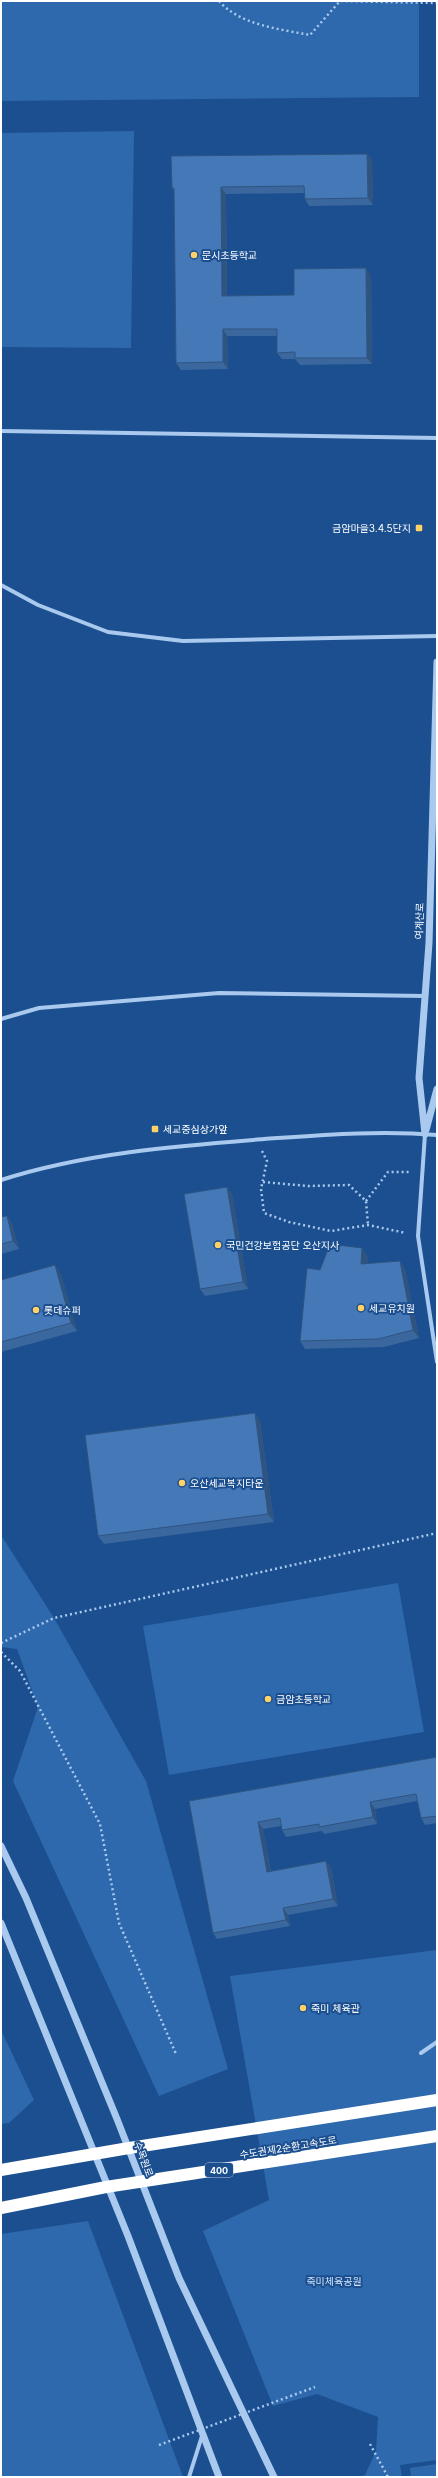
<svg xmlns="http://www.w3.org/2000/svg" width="438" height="2478" viewBox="0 0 438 2478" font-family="Inter,'Noto Sans KR',sans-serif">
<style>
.green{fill:#2e69ad}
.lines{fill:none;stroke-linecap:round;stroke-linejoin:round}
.path{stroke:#a9c9ee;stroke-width:2.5;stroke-dasharray:2 3;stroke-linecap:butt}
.minor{stroke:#a9c9ee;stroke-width:4}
.tertiary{stroke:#a9c9ee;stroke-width:7}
.path-bridge{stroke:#a9c9ee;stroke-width:2.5;stroke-dasharray:2 3;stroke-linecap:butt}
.motorway-bridge{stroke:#fff;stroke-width:12}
.wall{fill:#3a679d}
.shaded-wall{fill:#305480}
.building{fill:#4478b7;stroke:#305480}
.poi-dot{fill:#ffd166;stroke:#1b4f8f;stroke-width:1.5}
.labels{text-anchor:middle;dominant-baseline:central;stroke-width:4;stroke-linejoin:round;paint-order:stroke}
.shield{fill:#1b4f8f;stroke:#bbcadd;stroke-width:1}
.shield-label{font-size:9px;font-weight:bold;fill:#fff}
.poi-label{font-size:10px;fill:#fff;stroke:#1b4f8f;text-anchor:start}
.street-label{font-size:10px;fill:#fff;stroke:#1b4f8f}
.park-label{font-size:10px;fill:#cfe3fa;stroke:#1b4f8f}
</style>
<rect width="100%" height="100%" fill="#1b4f8f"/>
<!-- green -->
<path class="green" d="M1,1H419V97L1,101Z
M134,131L131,348L1,347V133Z
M1,1535L54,1618L146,1781L228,2069L159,2096L13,1781L38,1707L17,1649L1,1647Z
M398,1583L424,1732L169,1775L143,1626Z
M437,1950V2460L400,2465L402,2477H357L365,2475L376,2451L378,2417L317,2394L273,2406L203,2231L269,2200L230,1976Z
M1,2030L34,2100L9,2123L1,2124Z
M88,2221L183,2477H1V2234Z
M437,2464V2477H411L410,2468Z"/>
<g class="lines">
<!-- path -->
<path class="path" d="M219,1C240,25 279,29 310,35L340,1L437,3
M262,1151L267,1161L261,1189L264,1213L289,1222L331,1231L368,1225L406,1233
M263,1182L308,1186L349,1185L366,1201L368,1225
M366,1201L388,1172H411
M1,1643L54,1618L437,1533
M1,1652L20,1671L100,1824L119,1923L176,2054
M370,2444L388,2477"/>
<!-- minor -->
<path class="minor" d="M1,431L437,438
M1,585L38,605L108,632L183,641L437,636
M1,1019L39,1008L219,993L425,996
M425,1134L418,1236L437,1362
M1,1180C85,1153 176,1146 264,1139C321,1135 380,1130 437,1135
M421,2053L437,2042
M189,2477L202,2436"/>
<!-- tertiary -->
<path class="tertiary" d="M426,1130L437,1089
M425,1134L419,1078L429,943L437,662
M1,1846L26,1898L117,2119L179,2278L274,2477
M1,1923L128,2236L219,2477"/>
<!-- path-bridge -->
<path class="path-bridge" d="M159,2445L315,2387"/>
<!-- motorway-bridge -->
<path class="motorway-bridge" d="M1,2170L123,2149L437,2100
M1,2208L106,2187L437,2136"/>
</g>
<!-- wall -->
<path class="wall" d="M367,154L372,160L373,205L309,206L305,199L304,193L226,194L227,296L294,295L371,275L372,364L300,365L295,359H282L277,353V336H227L228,369L181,370L176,363L174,191L172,188Z
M227,1187L232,1194L248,1289L205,1296L200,1289Z
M7,1216L12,1224L19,1249L1,1254V1217Z
M368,1257L367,1264L400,1261L405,1269L419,1338L384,1347L305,1349L300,1341L320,1270Z
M61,1274L77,1331L1,1352V1280Z
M255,1413L260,1421L274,1522L104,1544L98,1536Z
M437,1757V1823L425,1825L421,1818L417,1801L375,1809L377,1824L324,1834L322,1831L286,1837L282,1830L281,1826L263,1829L271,1871L331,1867L338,1906L288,1915L290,1926L217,1939L213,1933L189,1801Z"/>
<!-- shaded-wall -->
<path class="shaded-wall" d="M367,154L372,160L373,205L368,198Z
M221,187L226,194L227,302L222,296Z
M366,268L371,275L372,364L367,358Z
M223,329L227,336L228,369L223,362Z
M227,1187L232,1194L248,1289L243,1282Z
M7,1216L12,1224L19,1249L13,1241Z
M362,1248L368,1257L367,1272L361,1264Z
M400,1261L405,1269L419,1338L413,1330Z
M55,1265L61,1274L77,1331L71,1323Z
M255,1413L260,1421L274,1522L268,1514Z
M370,1802L375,1809L377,1824L373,1817Z
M258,1822L263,1829L272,1878L267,1872Z
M326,1861L331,1867L338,1906L333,1899Z
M283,1908L288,1915L290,1926L286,1920Z"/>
<!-- building -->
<path class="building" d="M367,154L368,198L305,199L304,186L221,187L222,296L294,295V269L366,268L367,358H295V352L277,353V329H223V362L176,363L174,188H172L171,156Z
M227,1187L243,1282L200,1289L184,1194Z
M7,1216L13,1241L1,1244V1217Z
M330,1244L362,1248L361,1264L400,1261L413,1330L378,1339L300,1341L307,1268L320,1270Z
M55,1265L71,1323L1,1342V1280Z
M255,1413L268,1514L98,1536L85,1435Z
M437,1757V1816L421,1818L416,1794L370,1802L373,1817L319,1827V1824L282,1830L280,1818L258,1822L267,1872L326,1861L333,1899L283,1908L286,1920L213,1933L189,1801Z"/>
<!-- markers -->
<g class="poi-dot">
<circle cx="194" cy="255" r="4"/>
<rect x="415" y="524" width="8" height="8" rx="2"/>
<rect x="151" y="1125" width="8" height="8" rx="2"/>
<circle cx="218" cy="1245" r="4"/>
<circle cx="361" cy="1308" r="4"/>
<circle cx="36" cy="1310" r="4"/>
<circle cx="182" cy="1483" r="4"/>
<circle cx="268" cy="1699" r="4"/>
<circle cx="303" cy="2008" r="4"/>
</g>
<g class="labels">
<!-- shield labels -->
<rect class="shield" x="205" y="2163" width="28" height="14" rx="3"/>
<g class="shield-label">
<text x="219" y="2170">400</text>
</g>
<!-- poi labels -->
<g class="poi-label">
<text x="202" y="255">문시초등학교</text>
<text x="411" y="528" text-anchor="end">금암마을3.4.5단지</text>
<text x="163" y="1129">세교중심상가앞</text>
<text x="226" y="1245">국민건강보험공단 오산지사</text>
<text x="369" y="1308">세교유치원</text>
<text x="44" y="1310">롯데슈퍼</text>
<text x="190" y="1483">오산세교복지타운</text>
<text x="276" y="1699">금암초등학교</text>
<text x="311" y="2008">죽미 체육관</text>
</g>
<!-- street labels -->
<g class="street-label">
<text transform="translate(419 921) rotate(-88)">여계산로</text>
<text transform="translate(288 2147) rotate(-9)">수도권제2순환고속도로</text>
<text transform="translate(144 2159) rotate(69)">수목원로</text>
</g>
<!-- park labels -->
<g class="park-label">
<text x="334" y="2281">죽미체육공원</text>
</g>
</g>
<!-- border -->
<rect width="438" height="2478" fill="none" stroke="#ffffff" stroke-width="4"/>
</svg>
